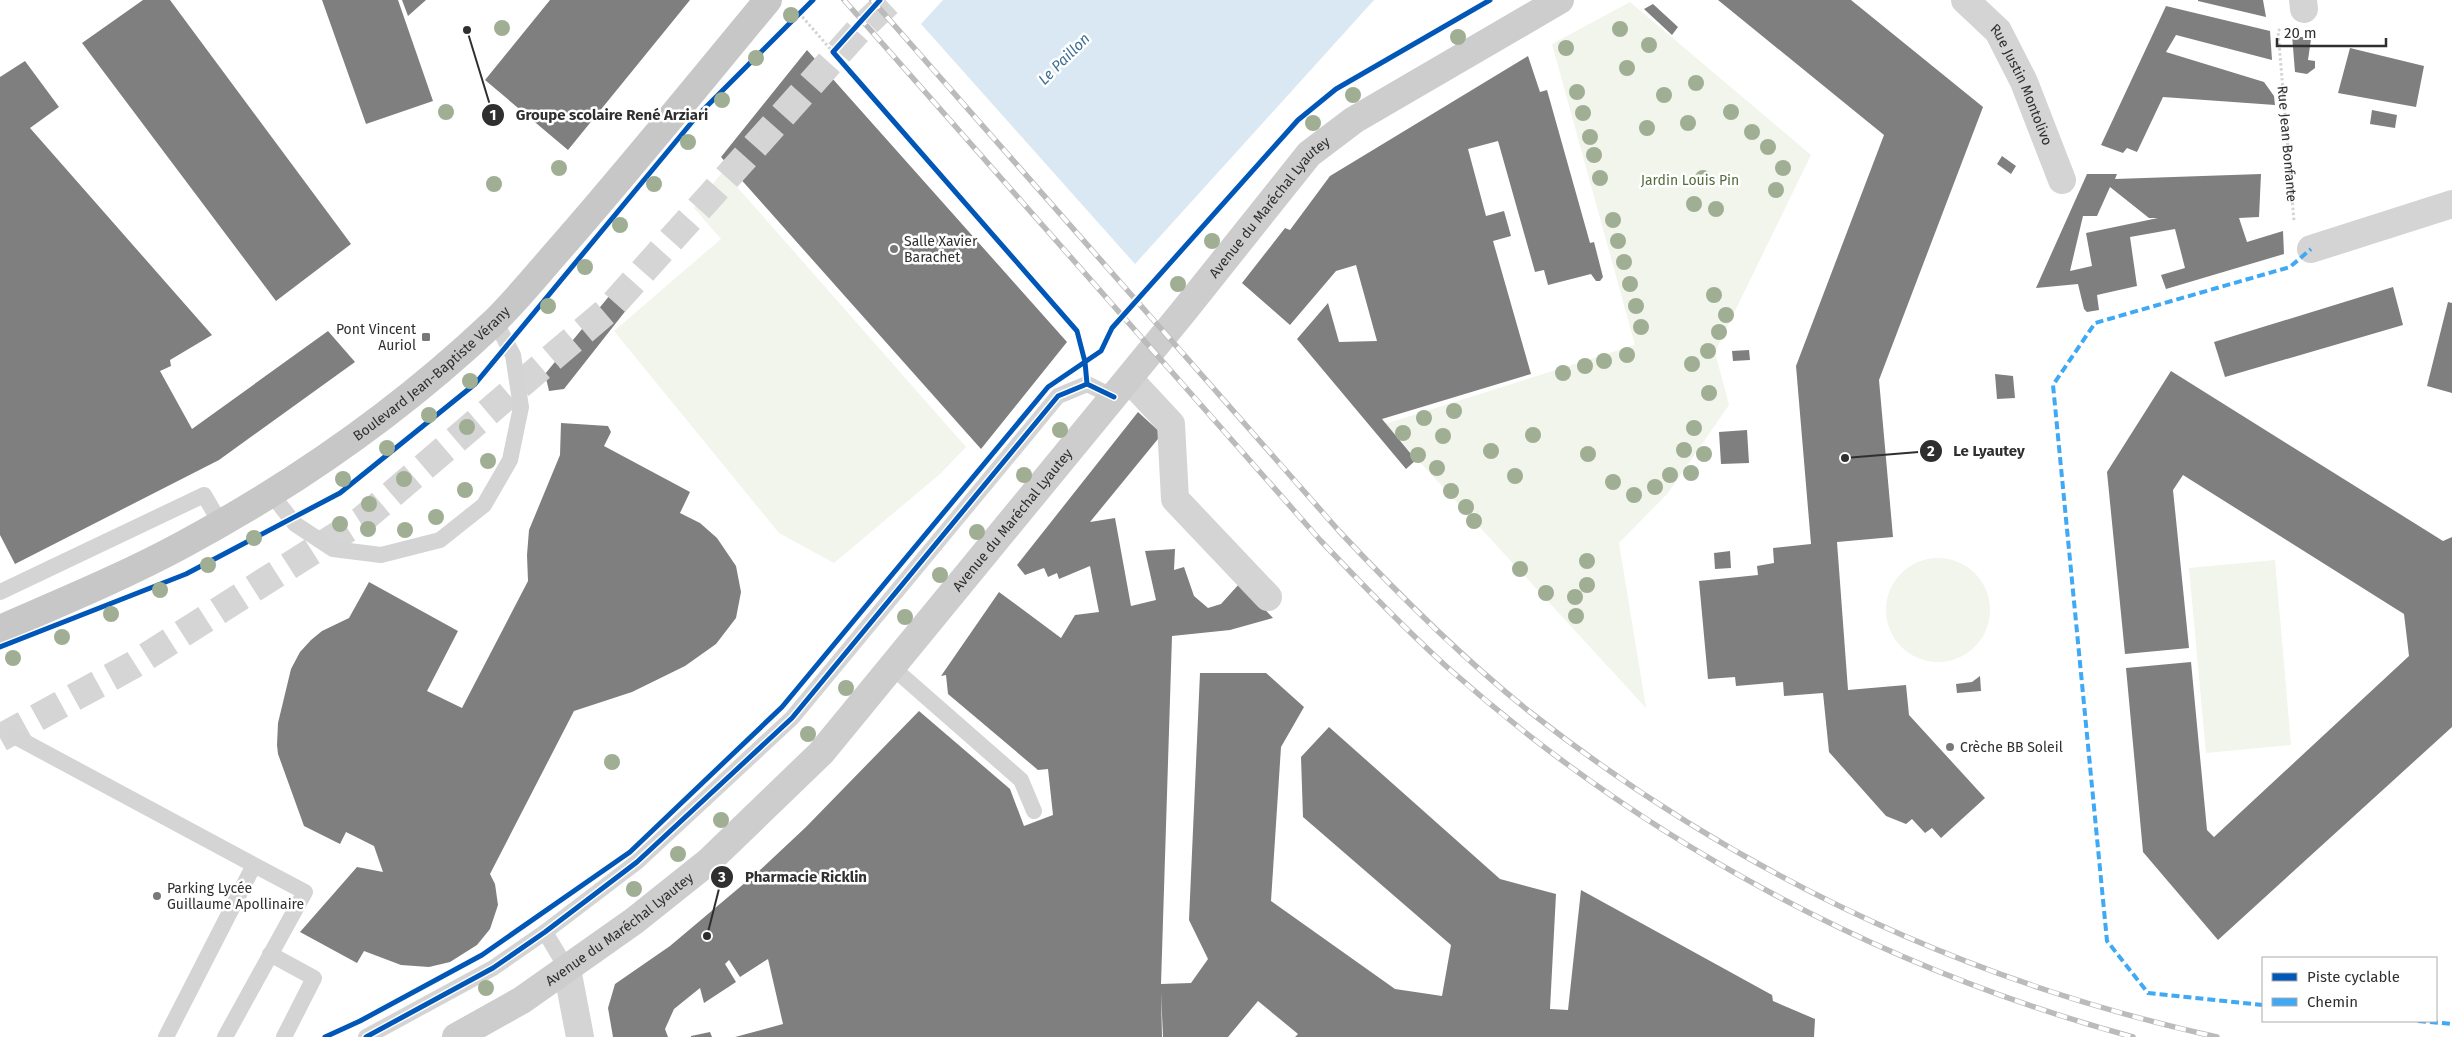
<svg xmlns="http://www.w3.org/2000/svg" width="2452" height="1037" viewBox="0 0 2452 1037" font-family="'Fira Sans',sans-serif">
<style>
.green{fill:#f1f5ec}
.water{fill:#d9e8f2}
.building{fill:#7f7f7f;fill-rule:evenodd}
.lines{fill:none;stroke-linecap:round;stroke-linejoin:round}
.primary-tunnel{stroke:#d5d5d5;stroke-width:28;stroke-dasharray:28 14;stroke-linecap:butt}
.path{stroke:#d4d4d4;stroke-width:3;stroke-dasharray:2.5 2.5;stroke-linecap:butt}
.service{stroke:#d4d4d4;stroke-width:16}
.minor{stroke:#d4d4d4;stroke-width:28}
.secondary{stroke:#cdcdcd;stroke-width:28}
.primary{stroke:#c7c7c7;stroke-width:28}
.rail-casing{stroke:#bbb;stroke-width:5.5}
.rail{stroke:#fff;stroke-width:4;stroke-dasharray:11;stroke-linecap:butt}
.quiet{stroke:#3fa9f5;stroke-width:4;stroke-dasharray:8 4;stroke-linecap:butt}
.cycleway-casing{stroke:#fff;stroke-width:8}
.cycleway{stroke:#0057b8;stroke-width:5}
.tree{fill:#a0ae94}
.poi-dot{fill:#787878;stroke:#fff;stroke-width:2}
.labels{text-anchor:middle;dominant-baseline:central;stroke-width:5;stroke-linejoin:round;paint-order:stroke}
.street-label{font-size:14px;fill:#2f2f2f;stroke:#fff}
.park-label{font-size:14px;fill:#526c3c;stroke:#fff}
.poi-label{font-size:14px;fill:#2f2f2f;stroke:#fff;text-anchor:start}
.water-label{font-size:15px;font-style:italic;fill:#3d7092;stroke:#fff}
.leader{fill:none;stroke:#2f2f2f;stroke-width:2}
.callout-dot{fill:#2f2f2f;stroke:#fff;stroke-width:2}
.mark-label{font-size:15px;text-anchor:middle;font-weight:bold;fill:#fff}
.callout-label{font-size:15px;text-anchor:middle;font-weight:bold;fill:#2f2f2f;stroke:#fff;stroke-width:5;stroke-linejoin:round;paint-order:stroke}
</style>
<rect width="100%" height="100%" fill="#fff"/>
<!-- green -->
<path class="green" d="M1630,2L1811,155L1715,352L1729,405L1668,493L1619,543L1646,708L1385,424L1635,345L1552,44Z
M723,171L966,447L940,474L834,563L779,533L614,331L721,239L694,208Z
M1886 610a52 52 0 1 1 104 0a52 52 0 1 1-104 0Z
M2275,560L2291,745L2206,753L2189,568Z"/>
<!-- water -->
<path class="water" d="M943,0H1374L1135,264L921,24Z"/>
<!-- building -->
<path class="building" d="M143,0H170L351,244L276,301L82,43Z
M322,0H398L433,101L366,124Z
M402,0H426L408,16Z
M550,0H690L568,150L485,80Z
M1718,0H1851L1983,107L1879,380L1893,537L1837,542L1848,690L1906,685L1909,715L1985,798L1941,838L1932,828L1925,833L1912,819L1906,824L1886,816L1829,752L1823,693L1784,696L1783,682L1736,686L1735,677L1708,679L1699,581L1758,575L1757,566L1774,563L1773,548L1811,544L1796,366L1884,135Z
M2263,0L2266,17L2198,1V0Z
M1653,4L1678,27L1672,35L1644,9Z
M2166,6L2270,31L2272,60L2176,35L2166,52L2264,82L2274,96L2275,105L2163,97L2137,152L2127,148L2123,153L2101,145Z
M2292,35L2311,39L2308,60L2315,61V68L2307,74L2295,72Z
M2350,48L2424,66L2416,107L2338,93Z
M807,50L1067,342L981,449L721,157Z
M1528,56L1540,92L1547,90L1590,243L1594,242L1603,277L1600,281H1596L1591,274L1548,285L1544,270L1535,272L1498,141L1468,149L1486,216L1504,211L1511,236L1493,241L1531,374L1382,419L1416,460L1406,469L1297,339L1328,303L1339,342L1377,341L1356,265L1336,271L1290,325L1242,283L1285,228L1290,230L1330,176Z
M25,61L59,107L30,128L212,335L170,360L171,366L160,371L192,429L328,331L355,362L219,460L15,564L0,535V77Z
M2372,110L2397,115L2395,128L2370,124Z
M2002,156L2016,166L2011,174L1997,164Z
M2087,174H2117L2115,179L2261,174L2259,217L2239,218L2247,242L2283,231L2284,254L2166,289L2161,275L2185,268L2175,229L2130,237L2137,286L2097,295L2099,310L2087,312L2084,309L2078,284L2036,288ZM2110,187L2149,218H2158L2086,233L2092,266L2070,271L2083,216H2097Z
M2393,287L2403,325L2225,377L2214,342Z
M610,295L627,309L564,389L549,391L545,374Z
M2448,302L2452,303V393L2427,386Z
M1749,350L1750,360L1733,361L1732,351Z
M2171,371L2443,541L2452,537V727L2218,940L2143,852L2126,668L2191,662L2207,830L2214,837L2409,656L2404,614L2183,475L2173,490L2189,648L2125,654L2107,472Z
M1995,374L2013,376L2015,398L1997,399Z
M1138,412L1162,434L1090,522L1115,518L1131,606L1156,600L1145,551L1175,549L1174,570L1184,567L1194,596L1208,608L1221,604L1240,583L1273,618L1230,630L1172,636L1161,984L1191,983L1208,959L1189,920L1200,673H1266L1304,707L1281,747L1271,901L1395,989L1442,996L1451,945L1303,817L1301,757L1329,727L1500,879L1556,894L1550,1009L1568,1010L1581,890L1772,995L1773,1001L1815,1019L1814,1037H1295L1298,1034L1258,1001L1228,1037H1163L1161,992L1162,1037H735L783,1024L768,959L740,977L729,960L725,964L736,982L704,1003L700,988L674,1009L665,1029L668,1037H613L608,1008L615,984L670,946L759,871L806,827L919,711L1010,789L1024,826L1053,815L1048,769L1038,770L948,694L946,675L941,676L999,592L1061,638L1075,615L1099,612L1090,566L1059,579L1057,573L1048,577L1044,568L1025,575L1017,565Z
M561,423L608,426L611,432L604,446L690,492L680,513L700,523L717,538L736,566L741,592L736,618L716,644L685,666L632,692L574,711L490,874L495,884L498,905L490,929L477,945L450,962L429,967L401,965L364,951L357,963L300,932L357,867L383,872L374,846L346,832L340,844L304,826L278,754L277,745L278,723L291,669L300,652L311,640L322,631L349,618L369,582L458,631L427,691L462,708L528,581L527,555L529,530L560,455Z
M1747,430L1749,463L1721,464L1719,432Z
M1730,551L1731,568L1715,569L1714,553Z
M1980,676L1981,691L1957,693L1956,684L1972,682Z
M710,1032L712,1037H691V1036Z"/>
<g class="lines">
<!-- primary-tunnel -->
<path class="primary-tunnel" d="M0,738L133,665L363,519L610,308L859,30L891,0"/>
<!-- path -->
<g class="path">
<path d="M799,13L833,52"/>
<path id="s1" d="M2280,29L2278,31L2294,221"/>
</g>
<!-- service -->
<path class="service" d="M272,495L295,524L333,549L381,555L440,540L484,505L510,460L521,407L513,355L495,321
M0,592L204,495L221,524
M892,667L1021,780L1034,811
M14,736L254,865L166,1037
M545,932L567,969
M270,954L314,978L284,1037
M225,1037L305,892L254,865
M366,1037L493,968L545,932L637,862L792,718L1058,396L1087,384L1114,397"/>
<!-- minor -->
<g class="minor">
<path id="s2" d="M1965,0L1998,31L2024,82L2062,180"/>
<path d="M2303,0L2304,9"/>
<path d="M2311,249L2452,204"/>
<path d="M1129,379L1171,424L1175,499L1268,597"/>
<path d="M567,969L580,1037"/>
</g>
<!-- secondary -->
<path class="secondary" id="s3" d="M456,1037L522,1000L634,921L708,862L821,753L1183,312L1309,154L1354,120L1560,0"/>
<!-- primary -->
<path class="primary" id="s4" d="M0,629C62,602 125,576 184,544C295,484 400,411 492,324C517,300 540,271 563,245C633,165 700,82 768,0"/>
<defs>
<path id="rail" d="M844,0L1320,540C1362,584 1403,627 1447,667C1644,842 1880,968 2133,1037
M872,0L1339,531C1399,595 1461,657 1530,712C1734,872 1964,981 2217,1037"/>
</defs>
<!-- rail casing -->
<use href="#rail" class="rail-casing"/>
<!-- rail -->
<use href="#rail" class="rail"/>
<!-- quiet -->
<path class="quiet" d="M2263,1005L2148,993L2107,941L2053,385L2095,323L2290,267L2311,249
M2418,1021L2452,1024"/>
<defs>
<path id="cycleway" d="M880,0L833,52L1077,331L1085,362L1087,384
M0,647L186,574L340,493L475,384L697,116L813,0
M325,1037L360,1021L482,955L630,852L782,707L1048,387L1101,351L1112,328L1298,120L1336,89L1490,0
M366,1037L493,968L545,932L637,862L792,718L1058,396L1087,384L1114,397"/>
</defs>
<!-- cycleway casing -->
<use href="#cycleway" class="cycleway-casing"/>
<!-- cycleway -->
<use href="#cycleway" class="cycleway"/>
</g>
<!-- trees -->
<g class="tree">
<circle cx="791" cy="15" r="8"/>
<circle cx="502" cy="28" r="8"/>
<circle cx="1620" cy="29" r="8"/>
<circle cx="1458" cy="37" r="8"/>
<circle cx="1649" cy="45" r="8"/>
<circle cx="1566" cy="48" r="8"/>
<circle cx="756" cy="58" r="8"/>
<circle cx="1627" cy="68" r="8"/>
<circle cx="1696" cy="83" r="8"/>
<circle cx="1577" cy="92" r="8"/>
<circle cx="1353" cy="95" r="8"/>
<circle cx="1664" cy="95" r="8"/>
<circle cx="722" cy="100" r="8"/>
<circle cx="446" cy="112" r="8"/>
<circle cx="1731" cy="112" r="8"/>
<circle cx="1583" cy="113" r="8"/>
<circle cx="1313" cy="123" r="8"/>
<circle cx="1688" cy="123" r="8"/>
<circle cx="1647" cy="128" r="8"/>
<circle cx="1752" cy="132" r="8"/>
<circle cx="1590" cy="137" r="8"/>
<circle cx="688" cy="142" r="8"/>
<circle cx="1768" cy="147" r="8"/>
<circle cx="1594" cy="155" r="8"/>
<circle cx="559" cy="168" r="8"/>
<circle cx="1783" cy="168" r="8"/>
<circle cx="1600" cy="178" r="8"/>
<circle cx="1703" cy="178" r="8"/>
<circle cx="494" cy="184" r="8"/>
<circle cx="654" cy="184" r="8"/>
<circle cx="1776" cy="190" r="8"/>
<circle cx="1694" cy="204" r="8"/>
<circle cx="1716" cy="209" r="8"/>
<circle cx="1613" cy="220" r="8"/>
<circle cx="620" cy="225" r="8"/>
<circle cx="1212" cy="241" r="8"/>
<circle cx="1618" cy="241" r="8"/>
<circle cx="1624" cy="262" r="8"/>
<circle cx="585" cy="267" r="8"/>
<circle cx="1178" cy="284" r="8"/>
<circle cx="1630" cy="284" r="8"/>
<circle cx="1714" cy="295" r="8"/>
<circle cx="548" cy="306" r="8"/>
<circle cx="1636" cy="306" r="8"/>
<circle cx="1726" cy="315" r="8"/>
<circle cx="1641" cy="327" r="8"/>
<circle cx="1719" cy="332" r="8"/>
<circle cx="1708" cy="351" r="8"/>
<circle cx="1627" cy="355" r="8"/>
<circle cx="1604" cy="361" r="8"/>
<circle cx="1692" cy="364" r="8"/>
<circle cx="1585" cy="366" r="8"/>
<circle cx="1563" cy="373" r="8"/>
<circle cx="470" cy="381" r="8"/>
<circle cx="1709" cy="393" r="8"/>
<circle cx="1454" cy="411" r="8"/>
<circle cx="429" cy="415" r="8"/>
<circle cx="1424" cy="418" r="8"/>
<circle cx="467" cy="427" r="8"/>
<circle cx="1694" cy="428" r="8"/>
<circle cx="1060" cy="430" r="8"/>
<circle cx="1403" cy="433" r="8"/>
<circle cx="1533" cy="435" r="8"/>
<circle cx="1443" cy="436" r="8"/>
<circle cx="387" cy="448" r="8"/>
<circle cx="1684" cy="450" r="8"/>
<circle cx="1491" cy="451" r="8"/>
<circle cx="1588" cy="454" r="8"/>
<circle cx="1704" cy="454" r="8"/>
<circle cx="1418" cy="455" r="8"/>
<circle cx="488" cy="461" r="8"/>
<circle cx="1437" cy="468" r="8"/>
<circle cx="1691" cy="473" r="8"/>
<circle cx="1024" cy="475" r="8"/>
<circle cx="1670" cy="475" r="8"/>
<circle cx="1515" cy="476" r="8"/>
<circle cx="343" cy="479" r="8"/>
<circle cx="404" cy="479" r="8"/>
<circle cx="1613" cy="482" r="8"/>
<circle cx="1655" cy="487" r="8"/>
<circle cx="465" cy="490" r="8"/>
<circle cx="1451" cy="491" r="8"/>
<circle cx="1634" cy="495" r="8"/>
<circle cx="369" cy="504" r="8"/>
<circle cx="1466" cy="507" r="8"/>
<circle cx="436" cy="517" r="8"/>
<circle cx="1474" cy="521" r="8"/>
<circle cx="340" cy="524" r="8"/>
<circle cx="368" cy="529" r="8"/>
<circle cx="405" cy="530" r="8"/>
<circle cx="977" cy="532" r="8"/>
<circle cx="254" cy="538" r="8"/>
<circle cx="1587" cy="561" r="8"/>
<circle cx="208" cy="565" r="8"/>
<circle cx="1520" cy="569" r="8"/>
<circle cx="940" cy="575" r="8"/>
<circle cx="1587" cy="585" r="8"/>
<circle cx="160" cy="590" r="8"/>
<circle cx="1546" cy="593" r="8"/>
<circle cx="1575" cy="597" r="8"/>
<circle cx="111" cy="614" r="8"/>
<circle cx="1576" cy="616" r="8"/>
<circle cx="905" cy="617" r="8"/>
<circle cx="62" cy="637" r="8"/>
<circle cx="13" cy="658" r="8"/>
<circle cx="846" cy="688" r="8"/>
<circle cx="808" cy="734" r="8"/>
<circle cx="612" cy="762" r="8"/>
<circle cx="721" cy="820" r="8"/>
<circle cx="678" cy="854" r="8"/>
<circle cx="634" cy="889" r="8"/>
<circle cx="486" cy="988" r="8"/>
</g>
<!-- markers -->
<g class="poi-dot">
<circle cx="894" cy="249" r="5"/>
<rect x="421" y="332" width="10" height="10" rx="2.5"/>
<circle cx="1950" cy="747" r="5"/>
<circle cx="157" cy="896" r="5"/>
</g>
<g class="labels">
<!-- street labels -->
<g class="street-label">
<text stroke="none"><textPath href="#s2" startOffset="104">Rue Justin Montolivo</textPath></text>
<text stroke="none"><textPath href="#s1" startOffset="116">Rue Jean Bonfante</textPath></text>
<text stroke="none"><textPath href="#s3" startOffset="1171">Avenue du Maréchal Lyautey</textPath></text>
<text stroke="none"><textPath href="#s4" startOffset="504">Boulevard Jean-Baptiste Vérany</textPath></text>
<text stroke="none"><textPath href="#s3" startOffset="766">Avenue du Maréchal Lyautey</textPath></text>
<text stroke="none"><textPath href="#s3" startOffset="196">Avenue du Maréchal Lyautey</textPath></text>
</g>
<!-- park labels -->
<g class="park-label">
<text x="1690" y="180">Jardin Louis Pin</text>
</g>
<!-- poi labels -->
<g class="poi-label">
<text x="904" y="241">Salle Xavier<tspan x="904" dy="16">Barachet</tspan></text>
<text x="416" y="329" text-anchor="end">Pont Vincent<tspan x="416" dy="16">Auriol</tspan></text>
<text x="1960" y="747">Crèche BB Soleil</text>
<text x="167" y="888">Parking Lycée<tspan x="167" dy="16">Guillaume Apollinaire</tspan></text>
</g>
<!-- water labels -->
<g class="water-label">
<text transform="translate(1064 59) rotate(-45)">Le Paillon</text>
</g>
</g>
<!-- callouts -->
<path class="leader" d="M467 30L493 115M1845 458L1931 451M707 936L722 877"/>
<g class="callout-dot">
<circle cx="467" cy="30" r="5"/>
<circle cx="1845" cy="458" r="5"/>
<circle cx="707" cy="936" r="5"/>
<circle cx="493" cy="115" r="12"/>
<circle cx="1931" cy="451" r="12"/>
<circle cx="722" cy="877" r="12"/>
</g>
<g class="mark-label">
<text x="493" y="120">1</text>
<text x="1931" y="456">2</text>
<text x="722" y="882">3</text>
</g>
<g class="callout-label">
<text x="612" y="120">Groupe scolaire René Arziari</text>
<text x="1989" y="456">Le Lyautey</text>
<text x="806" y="882">Pharmacie Ricklin</text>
</g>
<!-- legend -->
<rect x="2262" y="957" width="175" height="65" fill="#ffffff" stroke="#acacac"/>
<rect x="2272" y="973" width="25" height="8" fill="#0057b8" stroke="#acacac"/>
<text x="2307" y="982" font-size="15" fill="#2f2f2f">Piste cyclable</text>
<rect x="2272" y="998" width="25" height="8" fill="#3fa9f5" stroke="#acacac"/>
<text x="2307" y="1007" font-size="15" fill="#2f2f2f">Chemin</text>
<!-- scale -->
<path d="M2277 38v8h109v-8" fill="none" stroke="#2f2f2f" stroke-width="2.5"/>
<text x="2284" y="38" font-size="15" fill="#2f2f2f" stroke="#ffffff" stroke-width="4" paint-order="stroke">20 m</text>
</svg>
